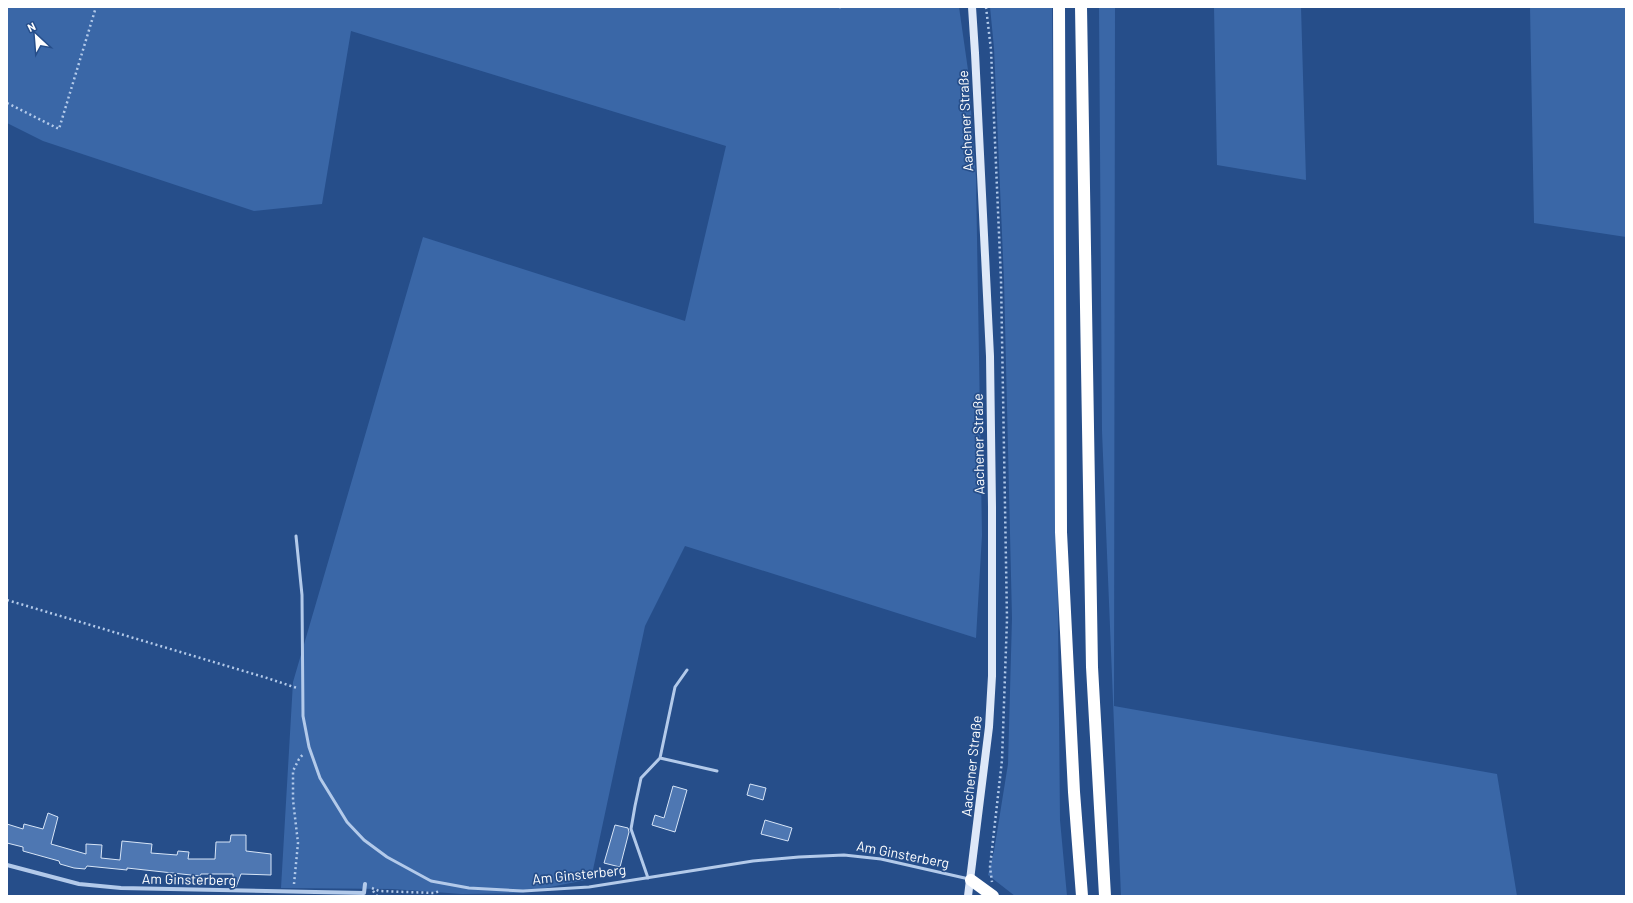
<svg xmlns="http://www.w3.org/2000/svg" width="1633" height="903" viewBox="0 0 1633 903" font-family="Barlow,sans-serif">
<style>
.green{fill:#3a67a7}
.building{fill:#4e77b2;stroke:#d7e5f7}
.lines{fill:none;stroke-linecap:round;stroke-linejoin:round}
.path{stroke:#b3caea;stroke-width:2.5;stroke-dasharray:2 3;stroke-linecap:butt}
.service{stroke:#b3caea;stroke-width:3}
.minor{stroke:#b3caea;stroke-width:4}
.secondary{stroke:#dee8f8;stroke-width:8}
.motorway{stroke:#fff;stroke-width:12}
.labels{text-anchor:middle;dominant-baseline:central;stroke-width:3.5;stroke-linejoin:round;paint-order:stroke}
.street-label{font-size:14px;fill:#fff;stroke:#264e8a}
</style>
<rect width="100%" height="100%" fill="#264e8a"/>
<!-- green -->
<path class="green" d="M7,7H959L968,70L976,178L982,535L976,638L685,546L645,626L591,879L520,893L462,894L392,889L281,888L293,682L423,237L685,321L726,146L351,31L322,204L254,211L43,141L7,123Z
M990,7H1052L1060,820L1067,896H1015L988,875L994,851L1008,764L1012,618L1004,280L994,48Z
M1099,7H1115L1114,706L1497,774L1517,896H1121L1102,431Z
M1214,7H1301L1306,180L1217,165Z
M1530,7H1626V237L1534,223Z"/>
<!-- building -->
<path class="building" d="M750,784L766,788L763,800L747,795Z
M673,786L687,790L675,832L652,825L655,815L664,818Z
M48,813L58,817L51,844L86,854V844L102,845L101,858L120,860L122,841L152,844L151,853L177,855L178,851L189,852L188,859H215L216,842H230L231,835H246V851L271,854V875L241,874L236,887H233V874H201L200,876L127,868V870L87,866L85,869L74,868L60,864L59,861L23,851V847L7,843V824L23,829L24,824L43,829Z
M765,820L792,828L788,841L761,834Z
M615,825L628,828L629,832L620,867L604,863Z"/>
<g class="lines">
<!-- path -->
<path class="path" d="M839,7H843
M986,7L991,50L1001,280L1007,619L1002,760L990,867L992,882
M7,103L59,129L96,7
M7,600L267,678L297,688
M294,884L298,843L293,800V771L299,759L304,753
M372,888L379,891L434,893L440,891
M373,891L377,896"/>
<!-- service -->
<path class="service" d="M296,536L302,595L303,716L309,747L320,778L347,822L364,840L387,857L431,881L469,888L523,891L589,887L753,861L799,857L844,855L881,859L969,879
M660,758L717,771
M648,878L631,829L635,806L641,778L660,758L675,687L687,670"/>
<!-- minor -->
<path class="minor" d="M7,865L79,884L121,888L364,893L365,884"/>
<!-- secondary -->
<path class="secondary" d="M968,896L989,727L992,676V507L990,356L975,53L972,7"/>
<!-- motorway -->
<path class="motorway" d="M1059,7L1061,532L1074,792L1082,896
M1081,7L1092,667L1105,896
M971,880L993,896"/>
</g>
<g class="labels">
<!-- street labels -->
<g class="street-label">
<text transform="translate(965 121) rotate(-93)">Aachener Straße</text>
<text transform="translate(978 444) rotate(-91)">Aachener Straße</text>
<text transform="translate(971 766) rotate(-84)">Aachener Straße</text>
<text transform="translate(903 854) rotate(11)">Am Ginsterberg</text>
<text transform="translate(579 874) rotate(-6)">Am Ginsterberg</text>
<text transform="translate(189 879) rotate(1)">Am Ginsterberg</text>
</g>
</g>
<!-- border -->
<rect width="1633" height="903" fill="none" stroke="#ffffff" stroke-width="16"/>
<!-- north arrow -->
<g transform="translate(36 36) rotate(334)" stroke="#264e8a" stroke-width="3" paint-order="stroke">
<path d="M0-3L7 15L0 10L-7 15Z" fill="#ffffff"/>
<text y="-6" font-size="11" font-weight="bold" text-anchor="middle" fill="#ffffff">N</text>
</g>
</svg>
